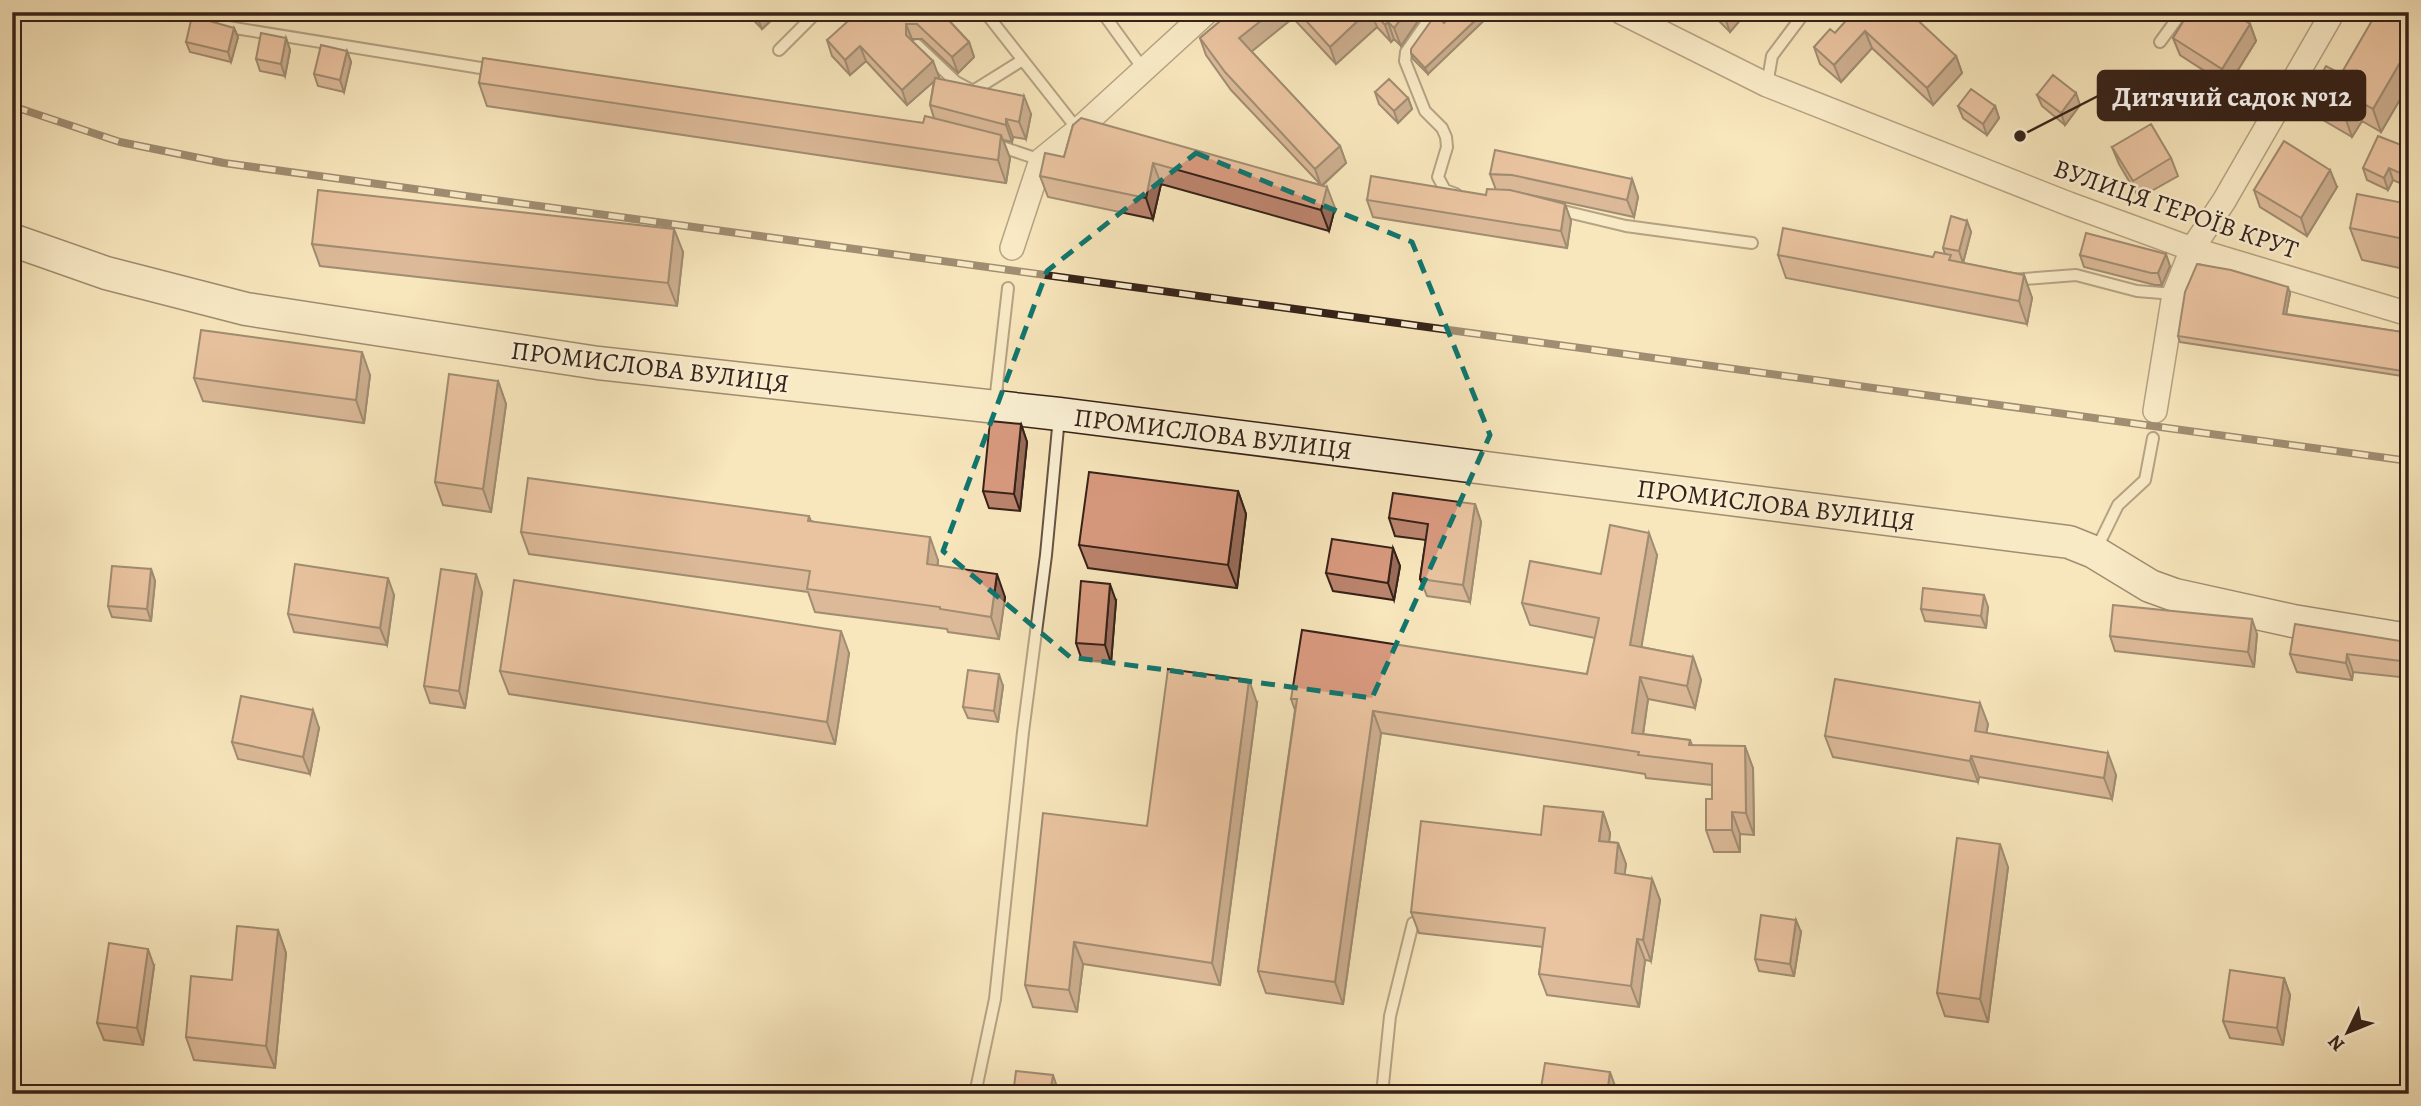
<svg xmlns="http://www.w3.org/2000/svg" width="2421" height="1106" viewBox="0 0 2421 1106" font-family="Alegreya,serif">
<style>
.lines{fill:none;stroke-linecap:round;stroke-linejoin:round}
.lane-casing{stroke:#665342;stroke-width:14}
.street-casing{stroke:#665342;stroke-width:26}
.secondary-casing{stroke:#362219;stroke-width:35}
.lane{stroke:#faefd3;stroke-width:10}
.street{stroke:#faefd3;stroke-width:23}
.secondary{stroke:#faefd3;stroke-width:32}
.rail-casing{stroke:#362219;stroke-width:8}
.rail{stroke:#faefd3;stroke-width:5;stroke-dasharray:16;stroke-linecap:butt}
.wall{fill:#bb846d;stroke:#362219;stroke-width:2}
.shaded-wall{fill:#986c59;stroke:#362219;stroke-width:2}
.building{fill:#d99a7f;stroke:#362219;stroke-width:2}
.marked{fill:none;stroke:#0f766e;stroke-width:5;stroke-dasharray:14 9;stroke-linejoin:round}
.labels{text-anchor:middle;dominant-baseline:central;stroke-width:5;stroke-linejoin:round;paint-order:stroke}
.street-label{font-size:26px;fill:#362219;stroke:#faefd3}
.leader{fill:none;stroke:#362219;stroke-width:2.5}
.callout-dot{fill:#362219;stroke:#faefd3;stroke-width:2.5}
.callout{fill:#362219;stroke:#362219;stroke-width:2.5}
.callout-label{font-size:28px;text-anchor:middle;font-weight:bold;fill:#fff}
</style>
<rect width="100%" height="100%" fill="#f8e6bc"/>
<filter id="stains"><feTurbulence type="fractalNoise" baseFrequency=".00286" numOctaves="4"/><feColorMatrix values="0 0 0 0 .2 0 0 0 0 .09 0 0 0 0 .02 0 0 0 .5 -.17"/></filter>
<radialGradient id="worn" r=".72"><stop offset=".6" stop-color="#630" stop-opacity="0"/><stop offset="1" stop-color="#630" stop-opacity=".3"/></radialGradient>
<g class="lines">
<defs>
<path id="lane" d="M985,12L1078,130
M1102,12L1144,70
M1434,12L1406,52L1405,61L1425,111L1442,128L1446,137L1447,147L1438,177L1445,190L1456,194
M222,26L493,70
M2160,42L2182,12
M917,45L956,82L973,91L1021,61
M779,50L817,12
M1767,85L1772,56L1805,12
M993,144L1041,160
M1555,209L1626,226L1752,243
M2011,280L2076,275L2137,291L2174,294
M995,402L1008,288
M2096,550L2118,505L2145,480L2153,438
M975,1094L995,999L1023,732L1046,555L1059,417
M1382,1094L1390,1016L1413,923"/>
<path id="street" d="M1621,12L1767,85L2069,204L2192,249L2409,314
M1012,248L1041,160L1078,130L1207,12
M2155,411L2174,294L2192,249L2224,201L2333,12"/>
<path id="secondary" d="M12,240L106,273L246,309L598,363L1059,414L2069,542L2094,552L2150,586L2175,595L2293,621L2409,640"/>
</defs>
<!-- lane casing -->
<use href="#lane" class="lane-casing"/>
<!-- street casing -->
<use href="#street" class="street-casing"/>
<!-- secondary casing -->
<use href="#secondary" class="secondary-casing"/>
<!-- lane -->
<use href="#lane" class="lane"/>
<!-- street -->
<use href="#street" class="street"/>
<!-- secondary -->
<use href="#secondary" class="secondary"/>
<defs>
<path id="rail" d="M12,106L120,142L224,163L2409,461"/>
</defs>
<!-- rail casing -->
<use href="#rail" class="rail-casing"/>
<!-- rail -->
<use href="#rail" class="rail"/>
</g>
<!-- wall -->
<path class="wall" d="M746,12H780L762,29Z
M941,12L969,42L974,57L958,73L922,39H912V41L939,77L936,79L1031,114L1026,139L1013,137L1012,142L1003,140L1010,158L1006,183L487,106L479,83L923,123L934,118L930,105L934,81L907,105L866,61L850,75L832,56L827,40Z
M1231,12H1424L1401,46L1394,39L1391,42L1377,27L1336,64L1293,18L1251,51L1340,146L1346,163L1322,186L1335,208L1329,231L1161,184L1153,219L1048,197L1040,176L1064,157L1073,125L1321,185L1231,90L1206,55L1200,38Z
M1715,12H1747L1730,32L1719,21Z
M1854,12L1956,56L1962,73L1933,105L1872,48L1841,82L1820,64L1814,47L1835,33Z
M2409,12V84L2381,132L2362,121L2352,137L2318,117L2310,95L2341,74Z
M1436,14L1428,74L1413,59L1411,53Z
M2250,24L2256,41L2228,86L2180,55L2173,38Z
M234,28L238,37L231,62L190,52L186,42Z
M286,38L290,50L285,76L260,71L256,59Z
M347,51L351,62L344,92L318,86L314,74Z
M1375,92L1408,98L1412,109L1398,123L1379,104Z
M2037,95L2080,105L2065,125L2042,106Z
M1958,106H1995L1999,118L1987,135L1963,118Z
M2112,147L2171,158L2178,176L2139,198L2119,164Z
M2409,148V187L2393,180L2388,190L2367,180L2363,168Z
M1490,174L1632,179L1638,197L1634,217L1517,192L1565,204L1571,221L1567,248L1373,217L1367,200L1486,195L1496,190Z
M2337,187L2307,236L2260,207L2254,190Z
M2409,204V270L2362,260L2350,228Z
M1967,221L1971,232L1963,263L2024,275L2032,298L2027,324L1786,278L1778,255L1933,257L1945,254L1943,248Z
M312,244L683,252L677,306L320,266Z
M2080,255L2170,266L2162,285H2155L2084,267Z
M2290,293L2286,314L2409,333V377L2180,342L2178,336Z
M370,375L364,423L203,401L194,378Z
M498,381L506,404L491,512L443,505L435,482Z
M1021,424L1027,442L1020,511L989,508L983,491Z
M1238,491L1246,514L1237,588L1088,568L1079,545Z
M1475,504L1481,522L1470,602L1427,596L1420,579L1426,540L1395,536L1389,518Z
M809,516L811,521L938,560V566L1005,597L999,639L948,632L947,629L815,612L808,592L529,554L521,532Z
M1393,548L1400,566L1394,600L1333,591L1326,573Z
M1657,555L1641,647L1693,657L1701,680L1695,708L1648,699L1643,734L1690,740L1692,745L1753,768L1754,835L1740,834V852H1714L1706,830L1712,799V785L1646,778L1645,774L1381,733L1343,1004L1266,993L1258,971L1295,710L1291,699L1587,674L1595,638L1530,625L1522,603L1601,574Z
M151,569L155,581L151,621L112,617L108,606Z
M482,592L465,708L430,703L424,686Z
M394,595L387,645L294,632L288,614Z
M1116,601L1111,663L1082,660L1076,643Z
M1988,607L1986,628L1925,621L1921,609Z
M2257,634L2254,667L2115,651L2110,636Z
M2409,640V678L2353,672L2352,680L2297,672L2290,654Z
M849,653L835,744L509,694L500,671Z
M1003,686L998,722L968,718L963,707Z
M1257,703L1220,985L1083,964L1077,1012L1033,1007L1025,985L1147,826Z
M1988,724L1986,733L2116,775L2112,799L1979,777L1978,782L1833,757L1825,736Z
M319,728L310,774L238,759L232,742Z
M1603,812L1610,833L1609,842L1618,843L1626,864L1624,875L1652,879L1660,900L1651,961L1645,960L1639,1007L1547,995L1539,974L1543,947L1419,933L1411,912L1541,835Z
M2008,867L1988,1022L1945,1016L1937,993Z
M278,930L286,953L275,1068L194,1060L186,1037L232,980Z
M1801,932L1794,976L1759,971L1755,959Z
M154,966L143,1045L104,1040L97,1023Z
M2284,978L2290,995L2283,1045L2230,1038L2223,1021Z"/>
<!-- shaded-wall -->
<path class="shaded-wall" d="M757,12H780L762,29L756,14Z
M1272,12H1291L1293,18L1246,56L1239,38Z
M1367,12H1371L1377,27L1336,64L1330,47Z
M1406,12H1424L1401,46L1394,28Z
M1484,12H1493L1428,74L1425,68Z
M1727,12H1747L1730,32L1724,15Z
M1388,22L1394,39L1391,42L1385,25Z
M906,24L912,39L911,50L906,35Z
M2250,24L2256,41L2228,86L2222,69Z
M234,28L238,37L231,62L228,52Z
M1865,31L1872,48L1841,82L1834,65Z
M286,38L290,50L285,76L281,64Z
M969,42L974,57L958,73L952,57Z
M860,46L866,61L850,75L845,60Z
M2409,47V84L2381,132L2373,109Z
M347,51L351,62L344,92L340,80Z
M1956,56L1962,73L1933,105L1927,88Z
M933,61L939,77L907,105L902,90Z
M2076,93L2080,105L2065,125L2061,113Z
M1024,96L1031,114L1026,139L1019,122Z
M1408,98L1412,109L1398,123L1394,111Z
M2353,98L2362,121L2352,137L2344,114Z
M1995,106L1999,118L1987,135L1983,124Z
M1006,119L1013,137L1012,142L1006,125Z
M1001,135L1010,158L1006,183L998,160Z
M1340,146L1346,163L1321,186L1315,169Z
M1153,163L1161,184L1153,219L1146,198Z
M2389,168L2393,180L2388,190L2384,178Z
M2330,170L2337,187L2307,236L2301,218Z
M1632,179L1638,197L1634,217L1627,200Z
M1327,187L1335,208L1329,231L1321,210Z
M1565,204L1571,221L1567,248L1561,231Z
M1967,221L1971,232L1963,263L1959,251Z
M674,229L683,252L677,306L668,283Z
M2166,254L2170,266L2162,285L2158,273Z
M2024,275L2032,298L2027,324L2019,301Z
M2288,287L2290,293L2285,320L2283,314Z
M362,352L370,375L364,423L356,400Z
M498,381L506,404L491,512L483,489Z
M1021,424L1027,442L1020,511L1014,494Z
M1238,491L1246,514L1237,588L1228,565Z
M1475,504L1481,522L1470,602L1463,585Z
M1649,533L1657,555L1638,667L1630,645Z
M930,537L938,560L935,586L927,564Z
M1393,548L1400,566L1394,600L1388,583Z
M151,569L155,581L151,621L147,609Z
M476,574L482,592L465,708L459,691Z
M997,574L1005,597L999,639L991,617Z
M388,578L394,595L387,645L380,628Z
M1110,584L1116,601L1111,663L1105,645Z
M1984,595L1988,607L1986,628L1981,616Z
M2252,619L2257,634L2254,667L2248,652Z
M841,631L849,653L835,744L827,722Z
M2347,654L2353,672L2352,680L2346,663Z
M1693,657L1701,680L1695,708L1687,686Z
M999,674L1003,686L998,722L994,711Z
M1640,677L1648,699L1640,755L1632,733Z
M1249,680L1257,703L1220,985L1212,963Z
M1980,703L1988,724L1983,752L1975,731Z
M313,710L319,728L310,774L303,757Z
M1373,711L1381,733L1343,1004L1335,982Z
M1745,746L1753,768L1754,835L1746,813Z
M2108,753L2116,775L2112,799L2104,778Z
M1971,756L1979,777L1978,782L1970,761Z
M1603,812L1610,833L1607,862L1599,841Z
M1732,812L1740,834V852L1732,830Z
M1618,843L1626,864L1622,894L1615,873Z
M2000,844L2008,867L1988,1022L1980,999Z
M1652,879L1660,900L1651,961L1643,940Z
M1796,920L1801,932L1794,976L1790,964Z
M278,930L286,953L275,1068L266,1046Z
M1637,939L1645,960L1639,1007L1631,986Z
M1074,942L1083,964L1077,1012L1069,990Z
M148,949L154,966L143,1045L137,1028Z
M2284,978L2290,995L2283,1045L2277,1028Z
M1610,1072L1618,1094H1607Z
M1053,1075L1057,1087L1056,1094H1050Z"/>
<!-- building -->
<path class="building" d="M858,12H941L969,42L952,57L917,24H906V35L933,61L902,90L860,46L845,60L827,40Z
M1231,12H1272L1239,38L1340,146L1315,169L1225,72L1200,38Z
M1298,12H1367L1330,47Z
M1373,12H1406L1394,28L1388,22L1385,25Z
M1455,12H1484L1425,68L1411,53V49L1436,14L1444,23Z
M1854,12H1909L1956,56L1927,88L1865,31L1834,65L1814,47L1830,29L1835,33Z
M2189,12H2232L2250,24L2222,69L2173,38Z
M2377,12H2409V47L2373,109L2353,98L2344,114L2310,95L2326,66L2341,74Z
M192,16L234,28L228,52L186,42Z
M261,33L286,38L281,64L256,59Z
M321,45L347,51L340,80L314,74Z
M483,58L923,123L925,116L1001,135L998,160L479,83Z
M2053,75L2076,93L2061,113L2037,95Z
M935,78L1024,96L1019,122L1006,119V125L930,105Z
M1389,79L1408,98L1394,111L1375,92Z
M1971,89L1995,106L1983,124L1958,106Z
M1081,118L1327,187L1321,210L1153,163L1146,198L1040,176L1045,153L1064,157L1073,125Z
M2151,124L2171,158L2133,181L2112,147Z
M2378,136L2409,148V177L2389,168L2384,178L2363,168Z
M2284,141L2330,170L2301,218L2254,190Z
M1495,150L1632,179L1627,200L1512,175L1490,174Z
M1371,176L1486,195L1487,189L1510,190L1565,204L1561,231L1367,200Z
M318,190L674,229L668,283L312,244Z
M2357,194L2409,204V240L2350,228Z
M1951,216L1967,221L1959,251L1943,248Z
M1783,228L1933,257L1935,252L1951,255L1949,260L2024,275L2019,301L1778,255Z
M2086,233L2166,254L2158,273H2151L2080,255Z
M2197,264L2231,270L2288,287L2283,314L2409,333V372L2178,336L2185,292Z
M201,330L362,352L356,400L194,378Z
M449,374L498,381L483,489L435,482Z
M990,421L1021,424L1014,494L983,491Z
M1089,472L1238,491L1228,565L1079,545Z
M528,478L809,516L808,521L930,537L927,564L997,574L991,617L940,609V607L807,589L810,571L521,532Z
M1393,493L1475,504L1463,585L1420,579L1428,524L1389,518Z
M1610,525L1649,533L1630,645L1693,657L1687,686L1640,677L1632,733L1690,740L1689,745L1745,746L1746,813L1732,812V830H1706V799H1712V764L1638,755L1639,752L1373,711L1335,982L1258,971L1297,699H1291L1302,630L1587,674L1599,618L1522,603L1530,561L1601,574Z
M1332,539L1393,548L1388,583L1326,573Z
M295,564L388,578L380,628L288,614Z
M112,566L151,569L147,609L108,606Z
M441,569L476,574L459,691L424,686Z
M514,580L841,631L827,722L500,671Z
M1081,581L1110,584L1105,645L1076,643Z
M1923,588L1984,595L1981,616L1921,609Z
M2113,605L2252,619L2248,652L2110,636Z
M2295,624L2400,641L2409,640V662L2347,654L2346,663L2290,654Z
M1168,669L1249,680L1212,963L1074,942L1069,990L1025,985L1043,813L1147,826Z
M968,670L999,674L994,711L963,707Z
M1835,679L1980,703L1975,731L2108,753L2104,778L1971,756L1970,761L1825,736Z
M241,696L313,710L303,757L232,742Z
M1544,806L1603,812L1599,841L1618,843L1615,873L1652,879L1643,940L1637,939L1631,986L1539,974L1545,928L1411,912L1421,821L1541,835Z
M1957,838L2000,844L1980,999L1937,993Z
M1761,915L1796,920L1790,964L1755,959Z
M237,926L278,930L266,1046L186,1037L191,976L232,980Z
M109,943L148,949L137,1028L97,1023Z
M2230,970L2284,978L2277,1028L2223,1021Z
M1545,1063L1610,1072L1607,1094H1540Z
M1016,1071L1053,1075L1050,1094H1013Z"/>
<!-- marked area -->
<path d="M0 0H2421V1106H0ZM1196,153L1412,242L1490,435L1372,698L1070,657L943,551L1047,271Z" fill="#f8e6bc" fill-opacity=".55" fill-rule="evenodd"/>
<path class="marked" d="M1196,153L1412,242L1490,435L1372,698L1070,657L943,551L1047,271Z"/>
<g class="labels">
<!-- street labels -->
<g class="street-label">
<text transform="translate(2176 209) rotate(19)">ВУЛИЦЯ ГЕРОЇВ КРУТ</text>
<text transform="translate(650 367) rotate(7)">ПРОМИСЛОВА ВУЛИЦЯ</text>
<text transform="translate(1213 434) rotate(7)">ПРОМИСЛОВА ВУЛИЦЯ</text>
<text transform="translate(1776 505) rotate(7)">ПРОМИСЛОВА ВУЛИЦЯ</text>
</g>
</g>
<!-- callouts -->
<path class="leader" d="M2020 136L2098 96"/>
<circle class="callout-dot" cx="2020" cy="136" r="7"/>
<rect class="callout" x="2098" y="71" width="267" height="49" rx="7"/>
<g class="callout-label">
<text x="2232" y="106">Дитячий садок №12</text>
</g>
<!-- margin -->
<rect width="2421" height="1106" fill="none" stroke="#f8e6bc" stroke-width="42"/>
<rect x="14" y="14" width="2393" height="1078" fill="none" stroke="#362219" stroke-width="3.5"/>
<rect x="21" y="21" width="2379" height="1064" fill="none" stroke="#362219" stroke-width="2"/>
<!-- north arrow -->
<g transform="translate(2348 1032) rotate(227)" stroke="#faefd3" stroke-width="5" paint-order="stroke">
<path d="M0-5L12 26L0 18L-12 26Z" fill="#362219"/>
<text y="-10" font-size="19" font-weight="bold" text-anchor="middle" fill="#362219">N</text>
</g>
<rect width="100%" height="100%" filter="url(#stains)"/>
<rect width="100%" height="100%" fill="url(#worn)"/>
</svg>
